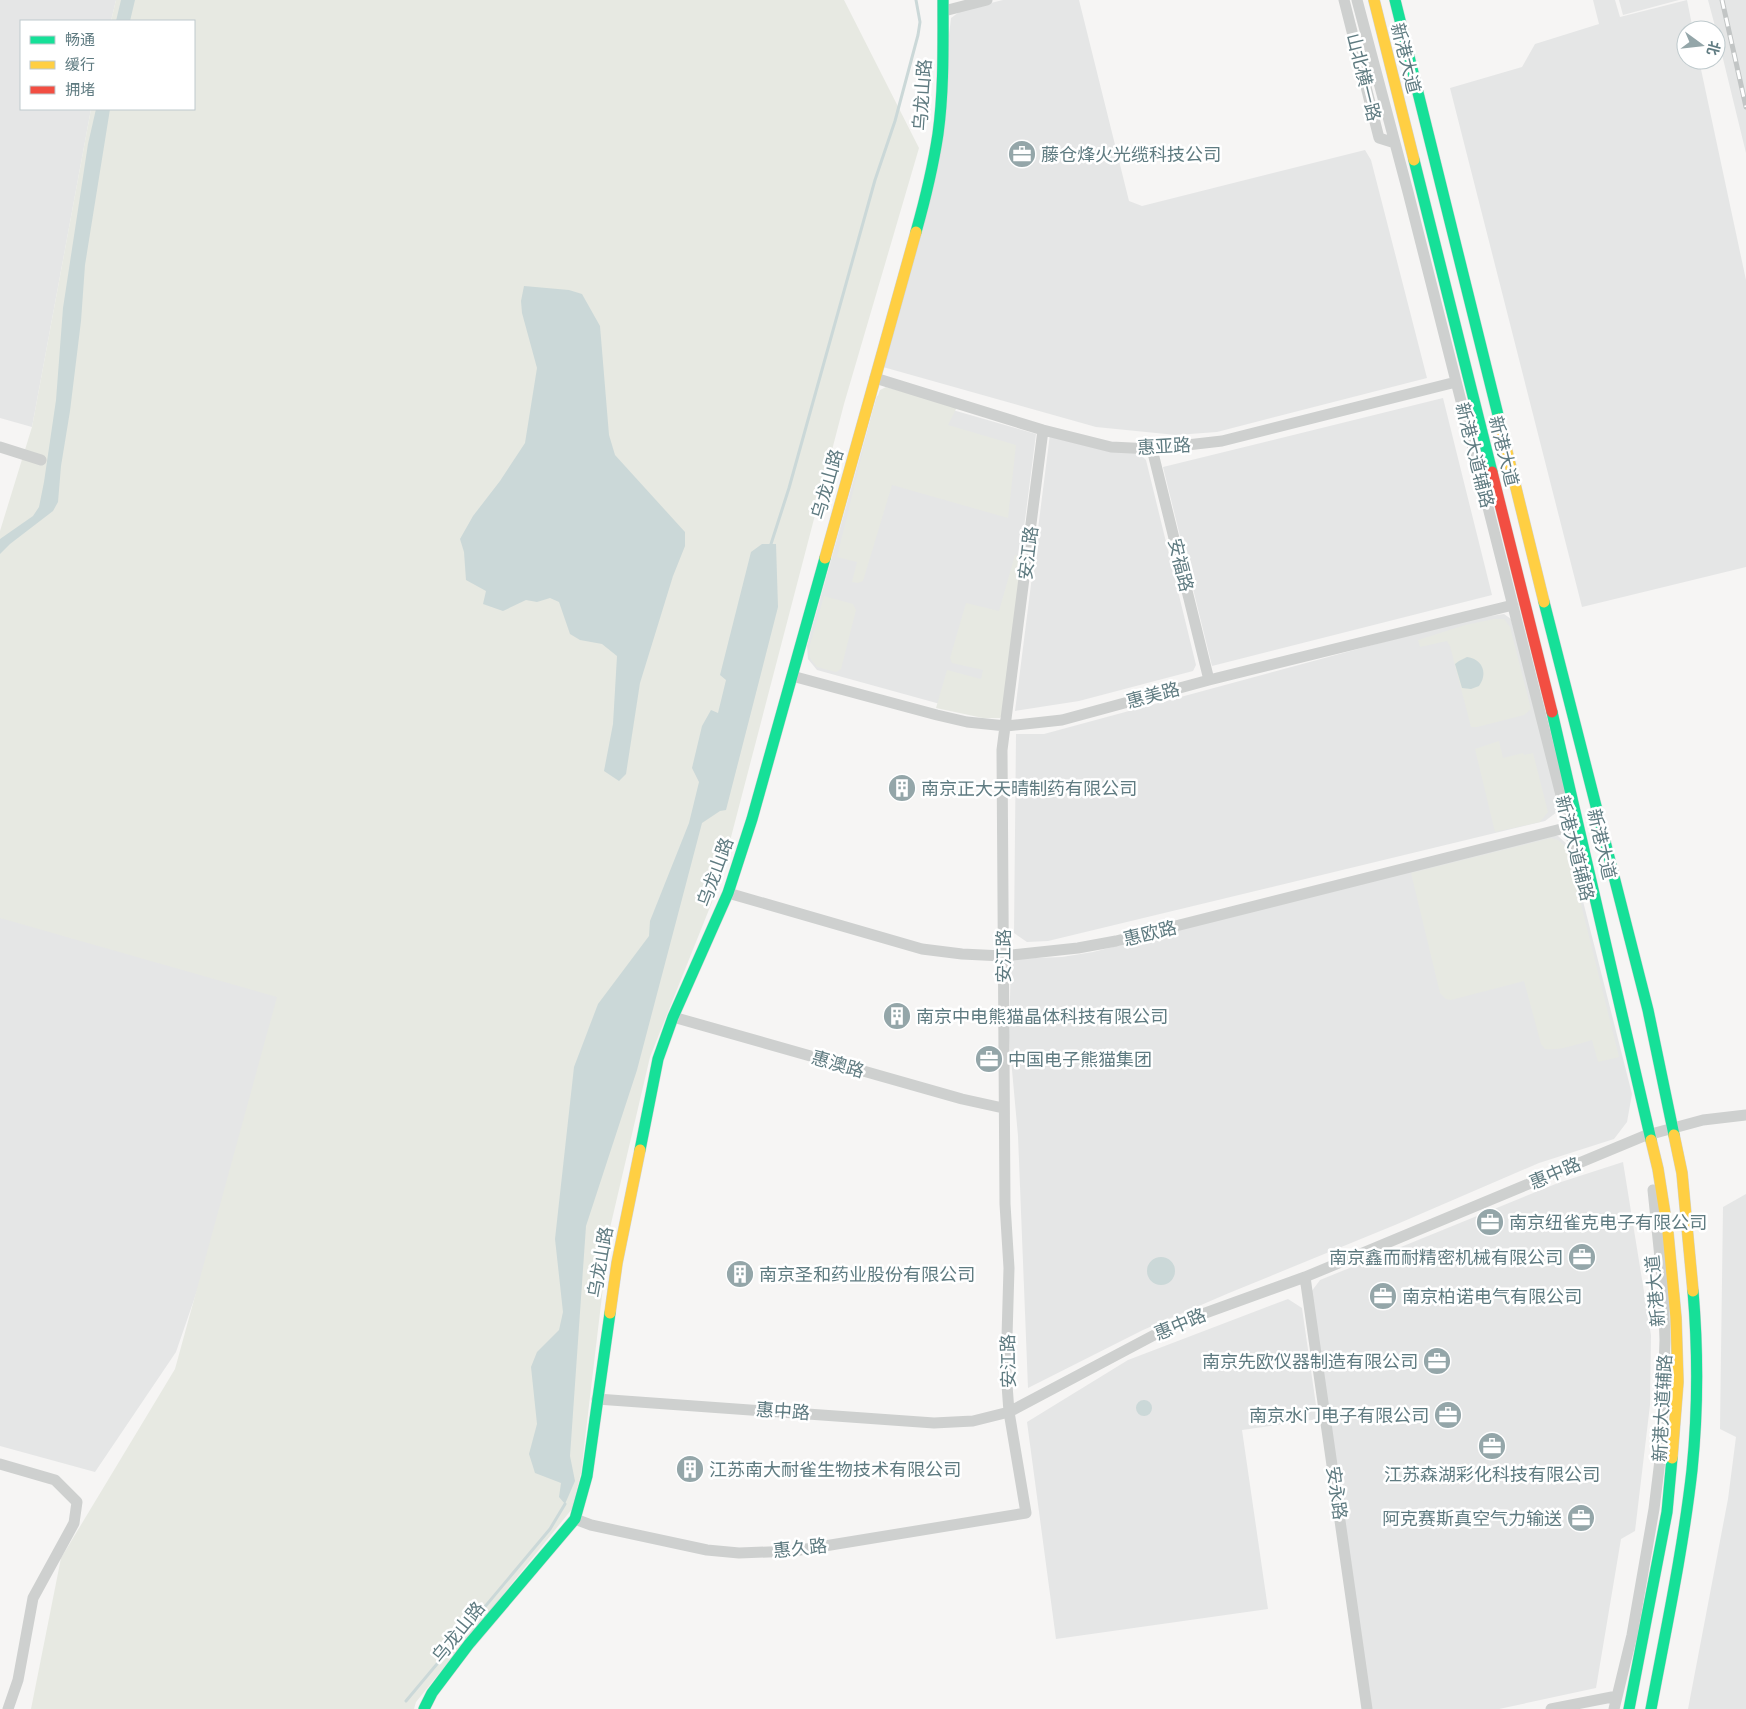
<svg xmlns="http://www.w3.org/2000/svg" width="1746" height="1709" viewBox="0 0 1746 1709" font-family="'PT Sans','Noto Sans SC',sans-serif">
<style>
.built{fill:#e5e6e6}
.green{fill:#e7e9e2}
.water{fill:#cbd8d8}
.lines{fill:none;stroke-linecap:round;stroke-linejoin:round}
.stream{stroke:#cbd8d8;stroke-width:3}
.fast-casing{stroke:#d1d3d3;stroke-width:12}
.slow-casing{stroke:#d1d3d3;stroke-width:12}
.jam-casing{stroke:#d1d3d3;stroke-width:12}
.street{stroke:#ced0cf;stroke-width:11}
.fast{stroke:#16e098;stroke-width:11}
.slow{stroke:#ffcf43;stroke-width:11}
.jam{stroke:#f24e42;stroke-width:11}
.rail-casing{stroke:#c2c5c5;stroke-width:5}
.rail{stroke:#fff;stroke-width:3;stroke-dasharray:9;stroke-linecap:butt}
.labels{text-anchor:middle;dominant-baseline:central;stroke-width:5;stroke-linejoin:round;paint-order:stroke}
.street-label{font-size:18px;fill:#5f7b81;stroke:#fff}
.poi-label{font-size:18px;fill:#5f7b81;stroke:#fff;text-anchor:start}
</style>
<rect width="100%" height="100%" fill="#f6f5f4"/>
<!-- built -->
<path class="built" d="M0,0H116L111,21H21V109H91L32,427L0,418Z
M1003,0H1079L1129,201L1142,206L1365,150L1371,160L1427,378L1217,432L1176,435L1096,427L883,367L930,198L951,18L962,10Z
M1593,0H1615L1620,17L1687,0L1693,30H1686V60H1699L1746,280V567L1582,607L1450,88L1522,67L1535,44L1599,24Z
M1619,0H1679L1623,15Z
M1708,0H1746V153L1716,30Z
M890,392L1036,434L1000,715L969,712L817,670L808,659L807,646L877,396Z
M1443,398L1492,595L1212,666L1163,467Z
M1050,434L1137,451L1146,460L1196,665L1193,671L1079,701L1015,711Z
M1504,614L1511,619L1558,799L1557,812L1545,821L1048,941L1027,942L1014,933L1016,734H1044L1465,620Z
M1551,835L1558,836L1569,846L1632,1094L1627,1122L1614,1139L1539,1163L1395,1225L1229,1293L1143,1330L1028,1388L1018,1136L1009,1037L1011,959L1062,957L1093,952Z
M0,901L286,986L219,1227L176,1352L95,1472L0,1446Z
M1623,1162L1651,1335L1650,1405L1635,1531L1621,1539L1596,1688L1499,1709H1371L1311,1292L1320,1280L1558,1183Z
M1746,1194V1709H1688L1728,1499L1736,1437L1720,1429L1723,1207Z
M1288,1299L1302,1308L1318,1419L1242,1430L1268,1609L1056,1639L1027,1422L1128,1360Z"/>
<!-- green -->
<path class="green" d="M116,0H844L919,148L844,404L718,887L650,1057L610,1228L581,1473L572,1509L416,1702L414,1709H31L61,1558L175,1369L277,997L0,918V531L32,427L91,109H194V21H111Z
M886,387L957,407L948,425L1016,445L1008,518L892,485L863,581L858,583L852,582L857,562L837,557L873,410L880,390Z
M1015,555L1024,557L1005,710L1000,718H983L936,708L947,670L981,679L983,670L952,663L950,658L966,603L999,611Z
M824,596L853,604L856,610L841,669L836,672L817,667L810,658L809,648Z
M1494,619H1504L1510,627L1531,709L1524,715L1477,727H1471L1450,646L1447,641L1420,647L1418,640L1465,625Z
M1499,741L1503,758L1523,753L1524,755L1533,753L1548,812L1540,822L1495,832L1475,749Z
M1551,838L1558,840L1567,848L1619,1057L1598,1062L1592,1040C1577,1044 1560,1051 1545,1049L1541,1044L1524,981L1451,1000L1446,999L1440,993L1411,873Z"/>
<!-- water -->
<path class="water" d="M121,0H135L130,21H116Z
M96,109H110L85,265L81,321L70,411L61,466L58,502L53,511L10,544L0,554V539L33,516L39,507L44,482L56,400L63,308L88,144Z
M524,286L569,290L582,294L600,326L609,435L615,455L685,532V546L673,576L640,683L626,774L619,781L604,771L613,724L617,656L602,644L580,640L570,634L559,602L550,598L537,602L526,600L503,611L483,604L486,591L466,580L464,552L460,539L473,516L500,481L525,443L537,368L522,313L521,301Z
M762,544H776L778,607L726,810L720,811L702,823L637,1070L586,1226L570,1456L575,1481L565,1504L559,1497L561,1483L535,1473L529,1454L537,1424L531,1367L537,1352L559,1330L563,1312L555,1239L574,1067L598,1004L649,936L650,921L689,823L699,782L692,768L702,726L711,710L718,713L726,680L720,675L751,552Z
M1467,657C1483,659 1488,674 1479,686L1471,689L1462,688L1455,664L1459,661Z
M1147 1271a14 14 0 1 1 28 0a14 14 0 1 1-28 0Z
M1136 1408a8 8 0 1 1 16 0a8 8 0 1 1-16 0Z"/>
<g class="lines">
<!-- stream -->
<path class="stream" d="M771,544L789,488L875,180L895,121L918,35L920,22L916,0
M406,1701L550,1529L565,1504"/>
<defs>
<path id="fast" d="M1395,0L1499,419
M1414,160L1492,472
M916,232C925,200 933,167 938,134C944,90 943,45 943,0
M1544,602L1648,1010L1674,1135
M1552,712L1651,1140
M640,1150L658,1059L673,1017L728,893L752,819L825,558
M424,1709L432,1693L469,1644L575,1519L587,1476L610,1313
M1629,1709L1667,1512L1672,1458
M1651,1709C1666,1629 1683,1550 1692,1470C1698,1411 1698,1350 1693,1291"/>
<path id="slow" d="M1374,0L1414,160
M1499,419L1544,602
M825,558L916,232
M1674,1135L1682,1173L1693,1291
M1651,1140L1658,1169L1668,1233L1676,1318L1678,1382L1672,1458
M610,1313L617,1263L640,1150"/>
<path id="jam" d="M1492,472L1552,712"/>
</defs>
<!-- fast casing -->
<use href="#fast" class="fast-casing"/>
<!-- slow casing -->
<use href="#slow" class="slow-casing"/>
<!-- jam casing -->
<use href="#jam" class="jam-casing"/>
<!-- street -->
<path class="street" d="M1344,0L1379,138L1395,143
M1357,0L1408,192L1583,882
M944,11L987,0
M875,378L1043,430L1111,447L1152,449L1222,441L1456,382
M0,447L41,460
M1152,449L1209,680
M792,676L937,715L967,722L1006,726L1062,720L1209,680L1513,605
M728,893L922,949L962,954L1003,956L1078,948L1116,941L1569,827
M673,1017L962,1099L1003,1108
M1305,1277L1367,1709
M597,1399L934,1423L973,1421L1009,1412L1175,1324L1305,1277L1644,1136L1703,1120L1746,1115
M0,1464L55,1480L77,1502L74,1523L33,1598L18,1680L8,1709
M575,1519L591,1525L707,1550L739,1553L794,1551L1026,1513L1009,1412L1006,1371L1009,1268L1005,1204L1002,750L1043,430
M1551,1709L1617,1696
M1614,1709L1632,1635L1654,1509L1661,1452L1665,1340L1663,1287L1653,1190"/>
<!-- fast -->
<use href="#fast" class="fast"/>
<!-- slow -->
<use href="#slow" class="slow"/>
<!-- jam -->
<use href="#jam" class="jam"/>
<defs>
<path id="rail" d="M1722,0L1746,107"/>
</defs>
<!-- rail casing -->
<use href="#rail" class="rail-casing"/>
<!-- rail -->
<use href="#rail" class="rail"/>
</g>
<!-- icons -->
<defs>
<symbol id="office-disc" viewBox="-11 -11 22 22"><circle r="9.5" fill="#94a6a9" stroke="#fff"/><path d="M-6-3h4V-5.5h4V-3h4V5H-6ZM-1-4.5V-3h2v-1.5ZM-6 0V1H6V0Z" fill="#fff"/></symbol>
<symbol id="building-disc" viewBox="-11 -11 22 22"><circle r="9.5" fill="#94a6a9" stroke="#fff"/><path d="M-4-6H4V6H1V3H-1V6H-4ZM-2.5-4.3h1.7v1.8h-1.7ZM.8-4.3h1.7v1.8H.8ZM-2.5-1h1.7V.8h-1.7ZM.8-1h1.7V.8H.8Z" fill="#fff"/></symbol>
</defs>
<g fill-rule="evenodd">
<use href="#office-disc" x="1006" y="138" width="32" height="32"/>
<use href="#building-disc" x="886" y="772" width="32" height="32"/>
<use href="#building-disc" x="881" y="1000" width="32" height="32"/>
<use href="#office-disc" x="973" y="1043" width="32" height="32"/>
<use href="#office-disc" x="1474" y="1206" width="32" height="32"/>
<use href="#office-disc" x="1566" y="1241" width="32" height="32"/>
<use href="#building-disc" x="724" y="1258" width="32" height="32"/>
<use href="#office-disc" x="1367" y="1280" width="32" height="32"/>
<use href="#office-disc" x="1421" y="1345" width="32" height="32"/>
<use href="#office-disc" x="1432" y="1399" width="32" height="32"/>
<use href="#office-disc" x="1476" y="1430" width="32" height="32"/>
<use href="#building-disc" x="674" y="1453" width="32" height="32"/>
<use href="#office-disc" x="1565" y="1502" width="32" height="32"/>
</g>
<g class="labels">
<!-- street labels -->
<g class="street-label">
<text transform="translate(1406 58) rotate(76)">新港大道</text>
<text transform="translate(1364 77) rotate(76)">山北横一路</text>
<text transform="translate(922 95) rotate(-86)">乌龙山路</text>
<text transform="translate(1164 446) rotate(-3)">惠亚路</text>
<text transform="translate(1504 451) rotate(76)">新港大道</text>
<text transform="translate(1475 455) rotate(76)">新港大道辅路</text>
<text transform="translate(827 484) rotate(-74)">乌龙山路</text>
<text transform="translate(1028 553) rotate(-83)">安江路</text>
<text transform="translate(1181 565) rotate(76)">安福路</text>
<text transform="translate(1153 695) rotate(-15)">惠美路</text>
<text transform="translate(1602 844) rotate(77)">新港大道</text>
<text transform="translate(1575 848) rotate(76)">新港大道辅路</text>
<text transform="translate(715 872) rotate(-70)">乌龙山路</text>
<text transform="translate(1150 933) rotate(-14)">惠欧路</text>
<text transform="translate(1003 956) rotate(-90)">安江路</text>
<text transform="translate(838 1064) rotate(16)">惠澳路</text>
<text transform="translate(1555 1173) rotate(-23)">惠中路</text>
<text transform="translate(600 1262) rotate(-80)">乌龙山路</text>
<text transform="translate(1655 1291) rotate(-95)">新港大道</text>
<text transform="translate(1180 1324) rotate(-23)">惠中路</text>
<text transform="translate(1008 1361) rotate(-91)">安江路</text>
<text transform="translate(1662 1408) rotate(-87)">新港大道辅路</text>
<text transform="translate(783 1411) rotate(4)">惠中路</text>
<text transform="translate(1337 1493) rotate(82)">安永路</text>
<text transform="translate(800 1548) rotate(-6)">惠久路</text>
<text transform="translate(458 1632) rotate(-51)">乌龙山路</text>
</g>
<!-- poi labels -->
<g class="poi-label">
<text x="1041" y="154">藤仓烽火光缆科技公司</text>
<text x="921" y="788">南京正大天晴制药有限公司</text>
<text x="916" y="1016">南京中电熊猫晶体科技有限公司</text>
<text x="1008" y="1059">中国电子熊猫集团</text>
<text x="1509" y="1222">南京纽雀克电子有限公司</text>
<text x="1563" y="1257" text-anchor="end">南京鑫而耐精密机械有限公司</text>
<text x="759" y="1274">南京圣和药业股份有限公司</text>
<text x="1402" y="1296">南京柏诺电气有限公司</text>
<text x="1418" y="1361" text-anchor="end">南京先欧仪器制造有限公司</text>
<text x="1429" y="1415" text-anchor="end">南京水门电子有限公司</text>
<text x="709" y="1469">江苏南大耐雀生物技术有限公司</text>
<text x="1492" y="1474" text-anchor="middle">江苏森湖彩化科技有限公司</text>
<text x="1562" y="1518" text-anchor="end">阿克赛斯真空气力输送</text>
</g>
</g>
<!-- legend -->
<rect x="20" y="20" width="175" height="90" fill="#ffffff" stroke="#bfcacd"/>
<rect x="30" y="36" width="25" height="8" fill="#16e098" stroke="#bfcacd"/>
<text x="65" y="45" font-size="15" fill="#5f7b81">畅通</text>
<rect x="30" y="61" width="25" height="8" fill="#ffcf43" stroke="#bfcacd"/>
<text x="65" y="70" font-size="15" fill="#5f7b81">缓行</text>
<rect x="30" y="86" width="25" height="8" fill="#f24e42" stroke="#bfcacd"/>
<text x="65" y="95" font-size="15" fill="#5f7b81">拥堵</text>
<!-- north arrow -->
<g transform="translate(1701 45) rotate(105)"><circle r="24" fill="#ffffff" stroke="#bfcacd"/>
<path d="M0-4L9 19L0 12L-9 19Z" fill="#94a6a9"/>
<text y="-8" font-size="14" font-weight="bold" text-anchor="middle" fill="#5f7b81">北</text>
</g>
</svg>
